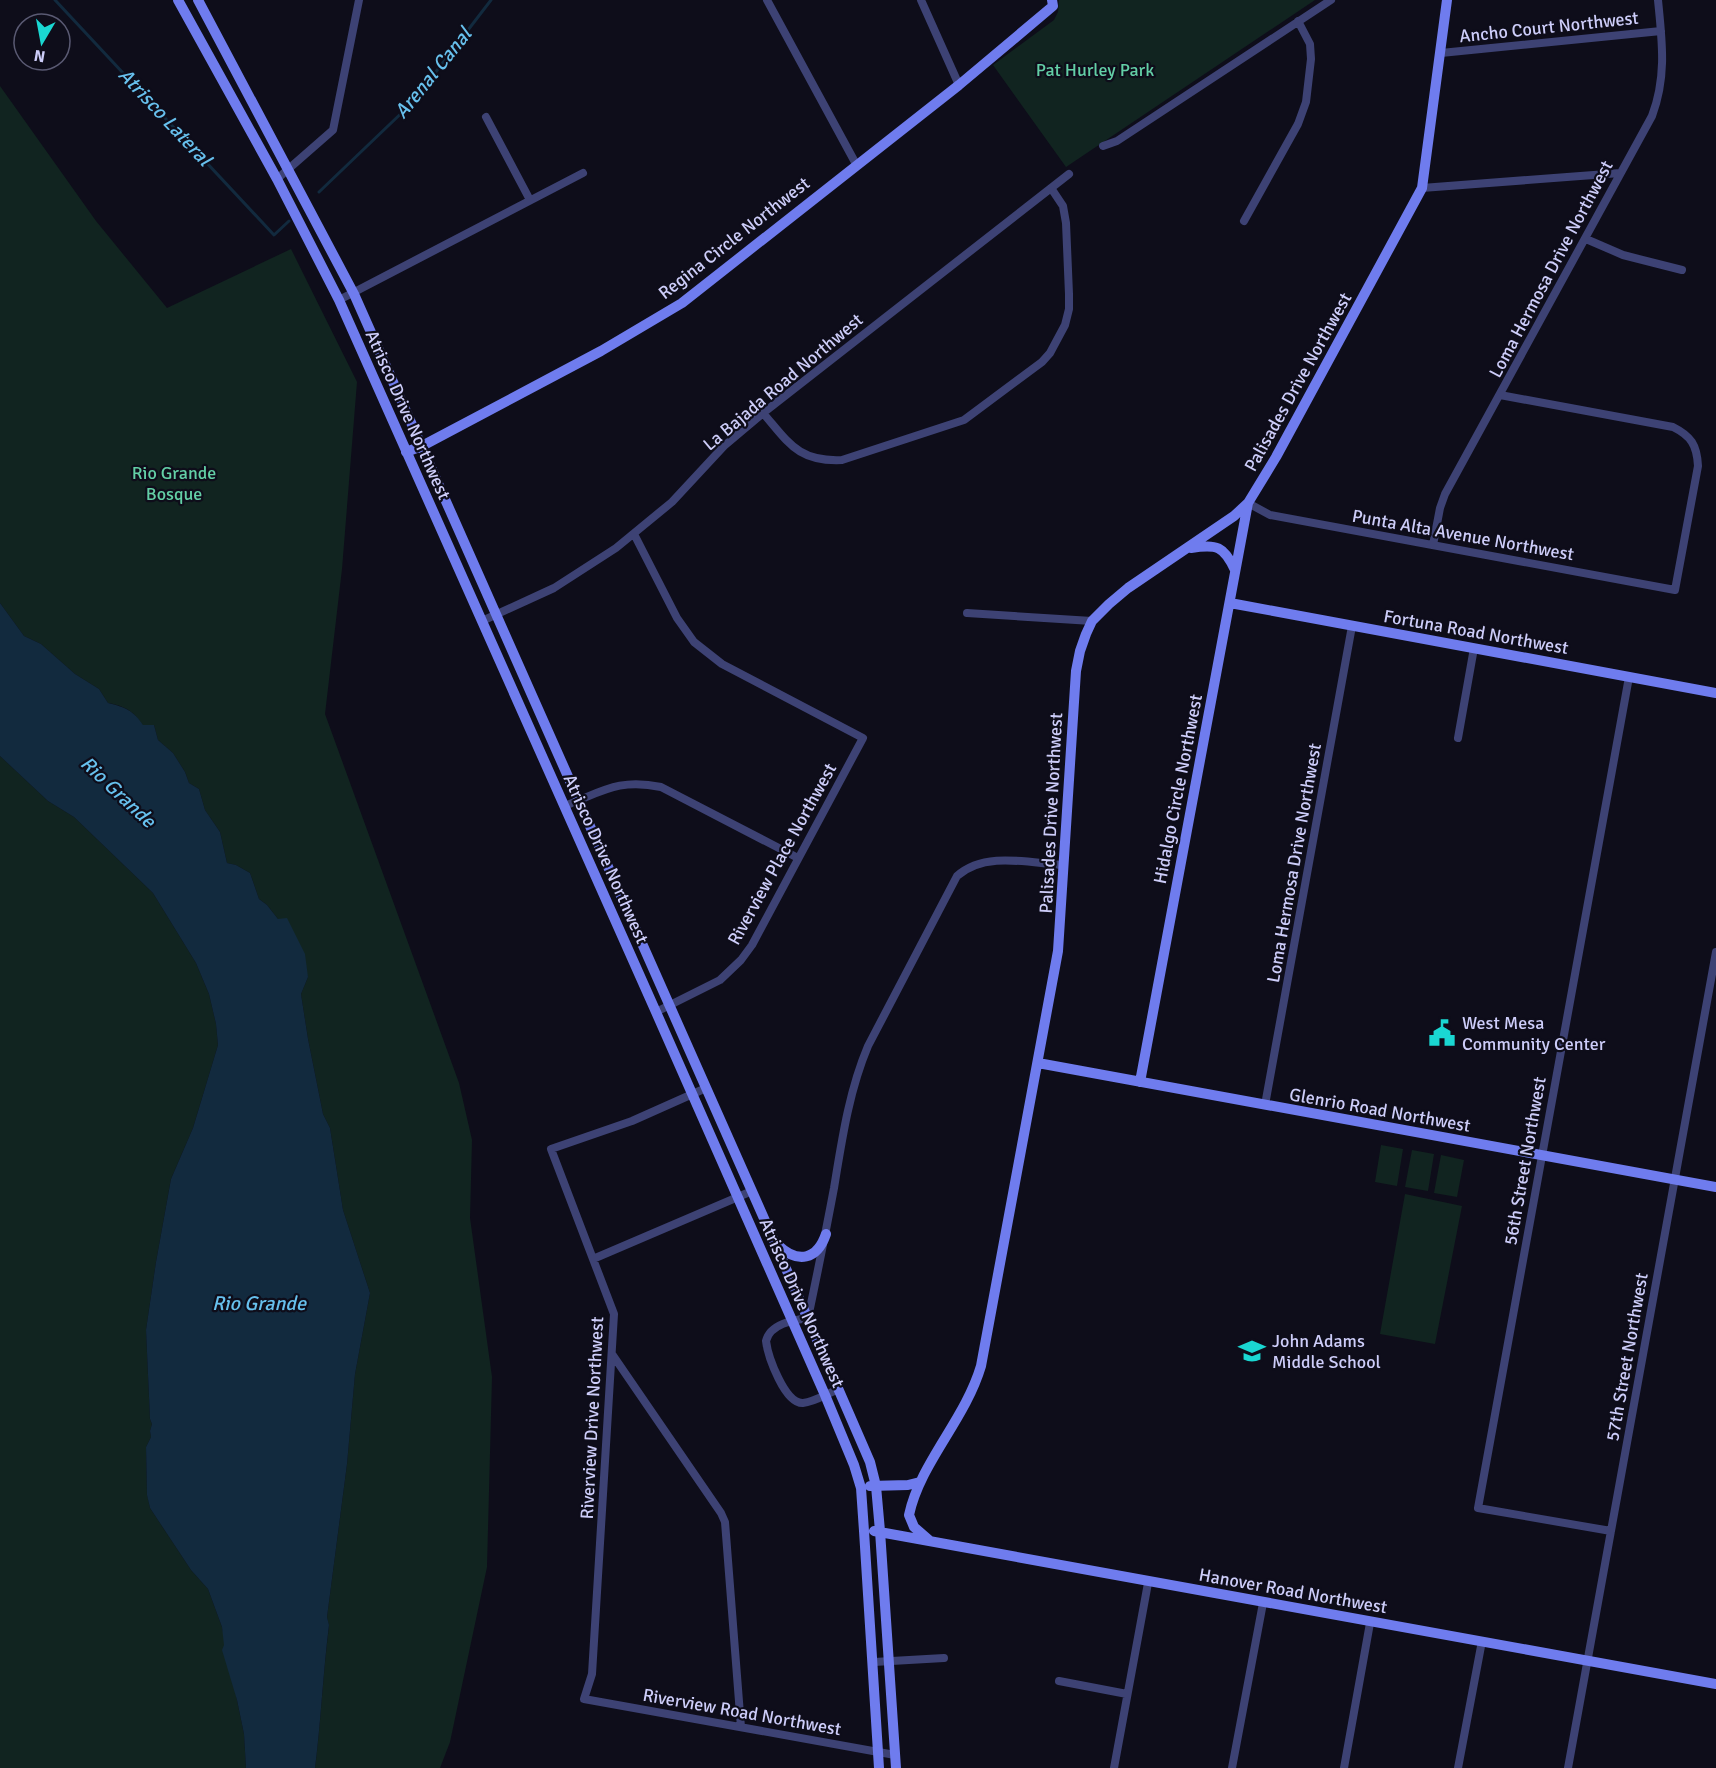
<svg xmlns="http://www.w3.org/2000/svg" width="1716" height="1768" viewBox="0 0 1716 1768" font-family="Signika,sans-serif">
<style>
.green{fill:#112420}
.water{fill:#122a3e}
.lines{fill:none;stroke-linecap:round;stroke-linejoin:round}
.stream{stroke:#122a3e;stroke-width:3}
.street{stroke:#3d4274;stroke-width:8}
.secondary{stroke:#6f7cee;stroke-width:10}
.labels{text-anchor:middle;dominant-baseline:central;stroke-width:4.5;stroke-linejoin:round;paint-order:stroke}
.street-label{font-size:18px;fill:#cdcdf9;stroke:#0e0d1a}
.park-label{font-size:18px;fill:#63cfa6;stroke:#0e0d1a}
.poi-label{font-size:18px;fill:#cdcdf9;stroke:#0e0d1a;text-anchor:start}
.water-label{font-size:20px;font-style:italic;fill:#67c0ed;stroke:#0e0d1a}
</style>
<rect width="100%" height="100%" fill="#0e0d1a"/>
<!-- green -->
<path class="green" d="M1059,0H1315L1066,167L993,65L1054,20L1058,12Z
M0,86L96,221L167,308L291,249L357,382L342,569L325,714L459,1083L472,1140L470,1218L492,1377L487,1567L450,1742L440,1768H315C321,1720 323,1673 329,1626L327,1617L347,1464L355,1374L370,1293L343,1210L330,1128L323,1114L308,1039L301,994L308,977L278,919L267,905L259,899L250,873L236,865L227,863L220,832L205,810L199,789L189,783L185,772L173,753L158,740L154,725L143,726C134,711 125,706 108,703L99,689L75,674L41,644L24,636L0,603Z
M0,756L48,801L74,817L153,893L196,963L209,994L216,1024L218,1045L193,1128L171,1179L156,1262L146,1330L150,1419L152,1424L150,1431L151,1437L146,1447L147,1494L150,1508L191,1570L208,1589L222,1627L244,1734L246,1768H0Z
M1381,1145L1403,1149L1397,1186L1375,1182Z
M1412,1150L1434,1154L1428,1191L1405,1187Z
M1441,1155L1464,1160L1457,1197L1434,1193Z
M1405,1194L1462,1206L1435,1344L1380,1334Z"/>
<!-- water -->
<path class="water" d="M0,603L24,636L41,644L75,674L99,689L108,703C125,707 134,711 143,725H154L158,740L173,753L185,772L189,783L199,789L205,810L220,832L227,863L236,865L250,873L259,899L267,905L278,919L287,918L305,954L308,977L301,994L308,1039L323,1114L330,1128L343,1210L370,1293L355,1374L347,1464L327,1617L329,1625C323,1673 321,1720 315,1768H246L244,1734L237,1700L222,1650L224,1645L222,1627L208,1589L191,1570L150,1508L147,1495L146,1447L151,1437L150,1431L152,1424L150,1419L146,1330L156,1262L171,1179L193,1128L218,1045L216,1024L209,994L196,963L153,893L74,817L48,801L0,756Z"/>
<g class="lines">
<!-- stream -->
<path class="stream" d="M55,0L274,235L289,221
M319,192L412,103L491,0"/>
<!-- street -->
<path class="street" d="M767,0L856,164
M921,0L959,85
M1441,53L1661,31
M486,117L530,200
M1103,146L1117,141L1331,0
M277,179L333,130L359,0
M1422,188L1620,173
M1244,221L1298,124L1306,102L1311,59L1310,44L1298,21
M1586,239L1623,255L1682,270
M339,300L583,173
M763,413C789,443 798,462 842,460L964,420L1042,362L1050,353L1065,325L1069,309V294L1066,223L1063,206L1051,188
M1248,503L1270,515L1675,590L1698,466C1697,445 1691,436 1673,427L1500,395
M634,534L677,618L694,642L722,664L863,738L752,945L741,960L720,980L656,1012
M1433,545L1440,508L1445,494L1652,116C1667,76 1662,41 1658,0
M967,613L1092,621
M482,621L554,588L616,548L672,502L724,446L763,413L1069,174
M1458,738L1474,648
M564,806C602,792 618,778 661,787L798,858
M706,1088L632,1121L551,1149L614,1314L592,1674L584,1699L895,1755
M1265,1105L1352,626
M593,1259L752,1191
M612,1354L721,1513L725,1522L741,1727
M839,1389C828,1393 815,1402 803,1403C785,1404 768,1357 766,1341C770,1324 793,1320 808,1318C817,1275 826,1231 834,1188C842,1139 849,1091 868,1046L957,876C985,851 1029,863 1063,865
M1611,1531L1478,1508L1629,677
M874,1662L944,1658
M1059,1681L1127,1694
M1114,1768L1148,1583
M1232,1768L1263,1603
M1344,1768L1370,1623
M1458,1768L1482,1641
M1568,1768L1716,952"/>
<!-- secondary -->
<path class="secondary" d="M178,0L277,179L339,300L656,1012L825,1395L854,1465L861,1488L864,1531L879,1768
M198,0L354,294L774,1241L870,1462L876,1486L880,1531L896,1768
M406,452L422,446L601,351L682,303L959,85L1053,6L1052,0
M1191,548C1217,544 1224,546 1235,570
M1230,603L1716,693
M1038,1063L1716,1187
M1140,1082L1248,503
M778,1245C798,1264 817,1260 826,1234
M870,1486L908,1485L920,1482
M874,1531L1716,1684
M929,1540L914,1527L909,1515C920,1463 965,1420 981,1366L1058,951L1076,671L1080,651L1086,634L1092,621L1109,604L1128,588L1234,516L1248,503L1276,457L1422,188L1447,0"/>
</g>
<!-- icons -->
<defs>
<symbol id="civic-bare" viewBox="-9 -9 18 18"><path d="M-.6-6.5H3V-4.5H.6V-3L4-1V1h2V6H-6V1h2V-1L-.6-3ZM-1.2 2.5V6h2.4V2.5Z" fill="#1ad7d2" stroke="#0e0d1a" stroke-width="2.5" paint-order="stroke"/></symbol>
<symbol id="school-bare" viewBox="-9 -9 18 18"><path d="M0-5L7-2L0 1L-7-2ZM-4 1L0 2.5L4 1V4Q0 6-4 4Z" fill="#1ad7d2" stroke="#0e0d1a" stroke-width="2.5" paint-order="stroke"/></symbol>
</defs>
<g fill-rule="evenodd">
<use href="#civic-bare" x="1423" y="1014" width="38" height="38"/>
<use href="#school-bare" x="1233" y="1332" width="38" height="38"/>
</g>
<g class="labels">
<!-- street labels -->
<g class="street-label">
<text transform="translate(1549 27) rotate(-6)">Ancho Court Northwest</text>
<text transform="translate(734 238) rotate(-38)">Regina Circle Northwest</text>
<text transform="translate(1551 269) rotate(-62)">Loma Hermosa Drive Northwest</text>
<text transform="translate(783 382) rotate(-40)">La Bajada Road Northwest</text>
<text transform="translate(1298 382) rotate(-61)">Palisades Drive Northwest</text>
<text transform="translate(408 415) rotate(66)">Atrisco Drive Northwest</text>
<text transform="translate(1463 535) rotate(10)">Punta Alta Avenue Northwest</text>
<text transform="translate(1476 632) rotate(10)">Fortuna Road Northwest</text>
<text transform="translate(1178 789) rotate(-79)">Hidalgo Circle Northwest</text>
<text transform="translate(1051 813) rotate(-87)">Palisades Drive Northwest</text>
<text transform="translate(782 854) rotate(-61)">Riverview Place Northwest</text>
<text transform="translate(606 859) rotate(66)">Atrisco Drive Northwest</text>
<text transform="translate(1294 863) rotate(-80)">Loma Hermosa Drive Northwest</text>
<text transform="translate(1380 1110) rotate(10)">Glenrio Road Northwest</text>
<text transform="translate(1525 1161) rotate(-80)">56th Street Northwest</text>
<text transform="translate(802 1303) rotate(66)">Atrisco Drive Northwest</text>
<text transform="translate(1627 1357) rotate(-80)">57th Street Northwest</text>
<text transform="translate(592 1418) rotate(-87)">Riverview Drive Northwest</text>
<text transform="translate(1293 1591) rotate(10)">Hanover Road Northwest</text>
<text transform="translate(742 1712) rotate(10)">Riverview Road Northwest</text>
</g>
<!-- park labels -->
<g class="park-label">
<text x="1095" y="70">Pat Hurley Park</text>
<text x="174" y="473">Rio Grande<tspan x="174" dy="21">Bosque</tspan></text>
</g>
<!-- poi labels -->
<g class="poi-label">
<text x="1462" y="1023">West Mesa<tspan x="1462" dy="21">Community Center</tspan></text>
<text x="1272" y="1341">John Adams<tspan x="1272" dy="21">Middle School</tspan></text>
</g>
<!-- water labels -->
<g class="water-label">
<text transform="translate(433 73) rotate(-51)">Arenal Canal</text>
<text transform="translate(165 117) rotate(47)">Atrisco Lateral</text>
<text transform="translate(118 792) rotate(43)">Rio Grande</text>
<text x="259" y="1303">Rio Grande</text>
</g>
</g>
<!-- north arrow -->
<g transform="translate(42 42) rotate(190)"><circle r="28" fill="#0e0d1a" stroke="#5a5a73" stroke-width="1.5"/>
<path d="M0-4.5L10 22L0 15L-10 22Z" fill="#1ad7d2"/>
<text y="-9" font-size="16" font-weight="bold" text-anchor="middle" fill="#cdcdf9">N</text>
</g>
</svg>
